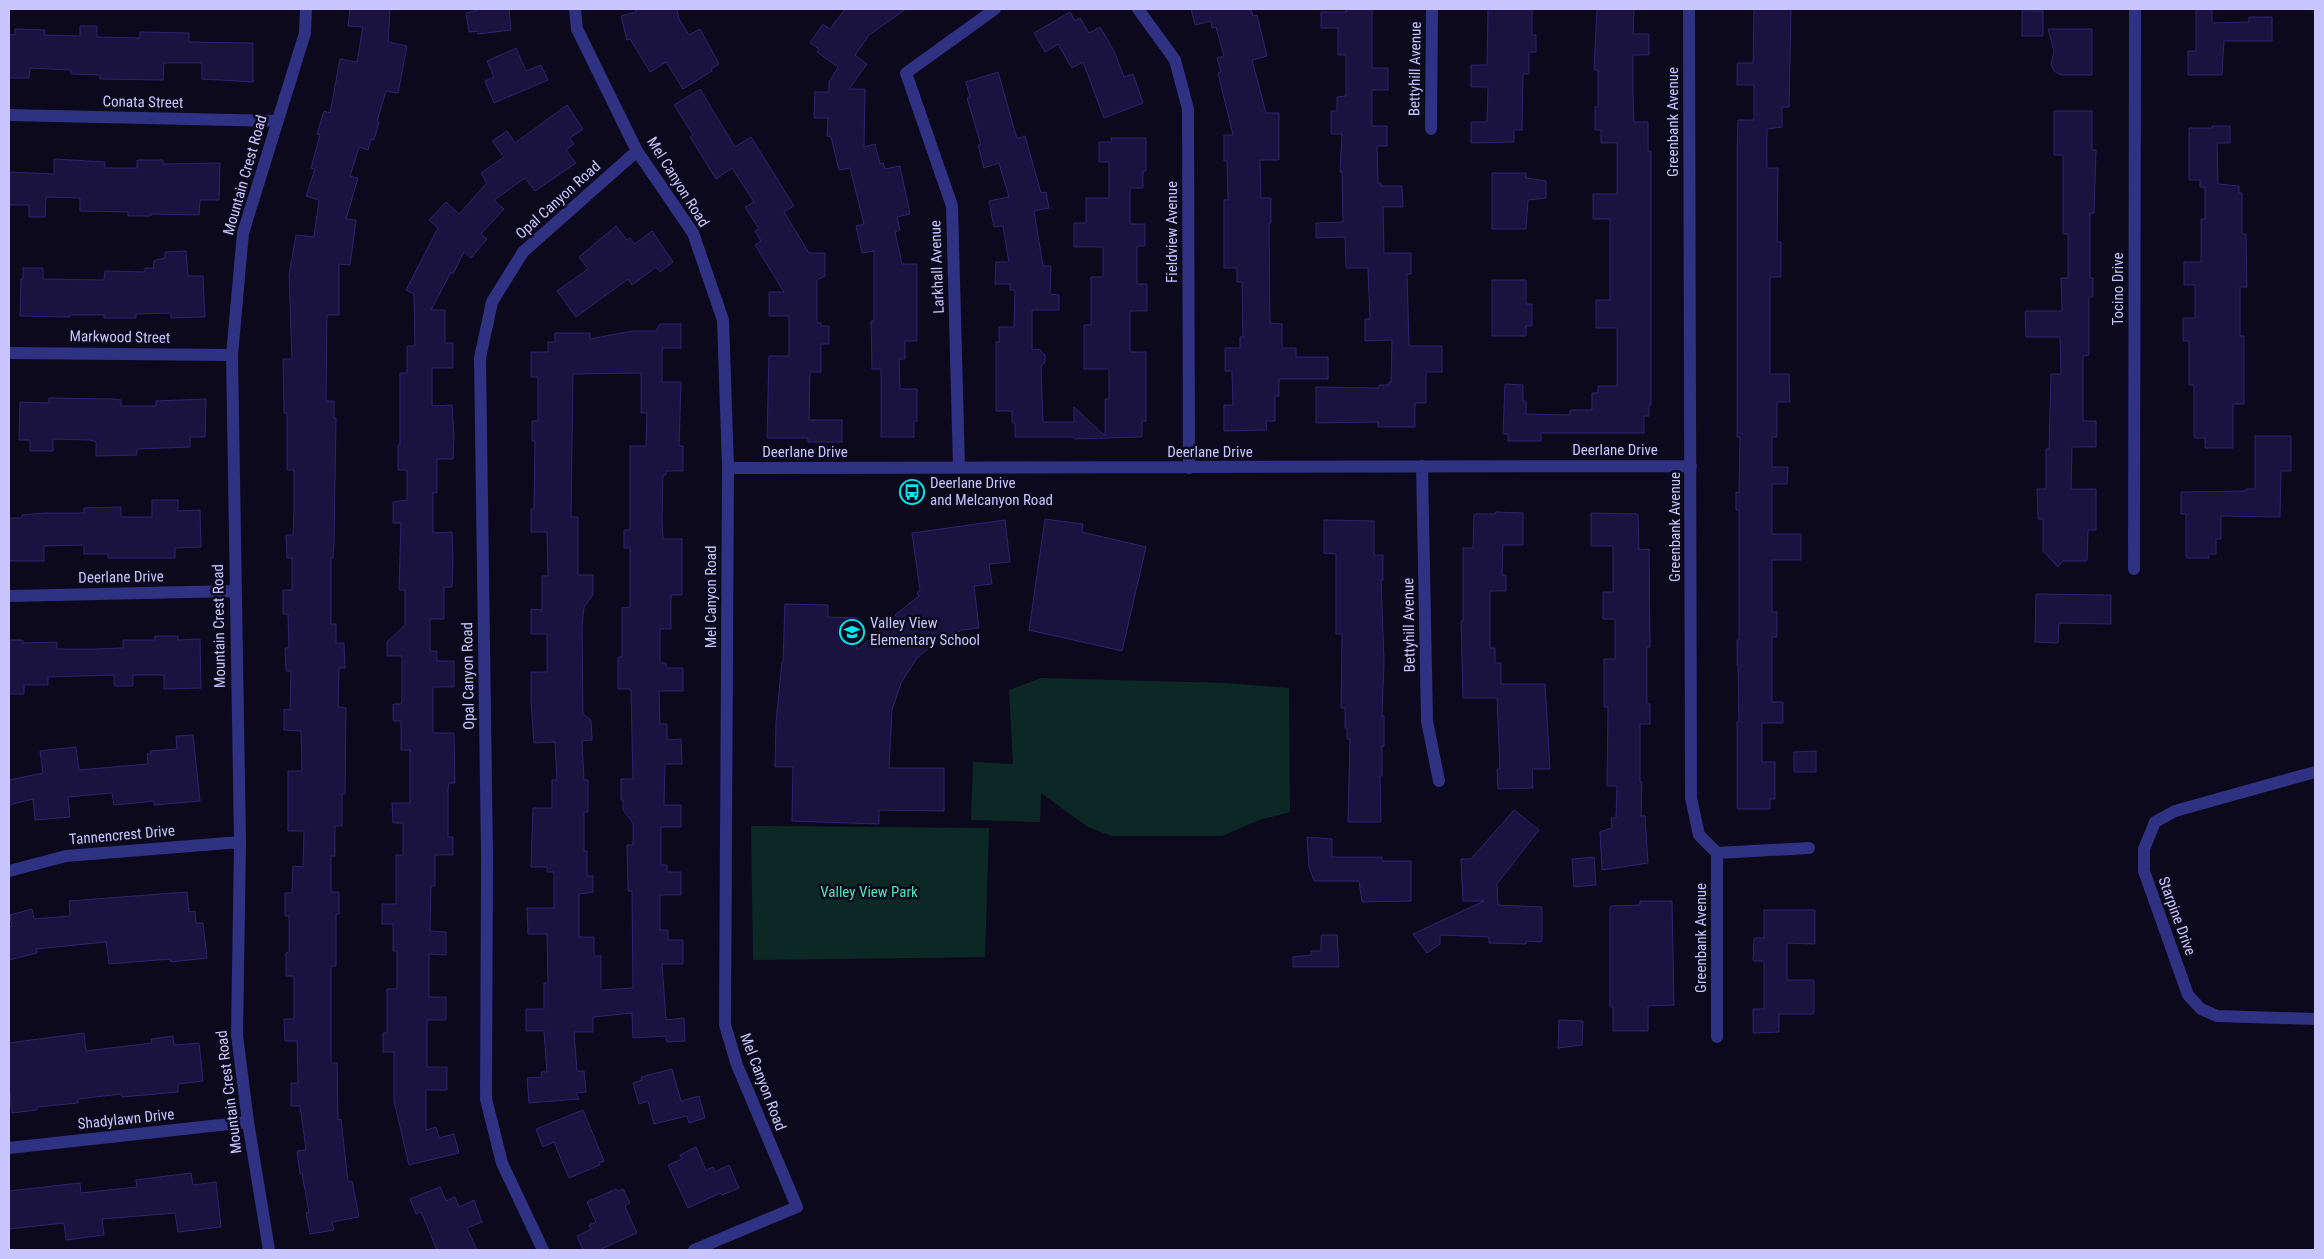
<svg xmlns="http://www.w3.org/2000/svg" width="2324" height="1259" viewBox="0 0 2324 1259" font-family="'Roboto Condensed',sans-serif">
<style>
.green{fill:#0c2825}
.building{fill:#1a1340;stroke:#2d236f;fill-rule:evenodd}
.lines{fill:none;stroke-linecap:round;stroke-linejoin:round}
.street{stroke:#2f3182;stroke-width:12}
.labels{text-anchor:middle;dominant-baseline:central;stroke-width:5;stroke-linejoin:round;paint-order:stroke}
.street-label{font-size:15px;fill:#c9c6ff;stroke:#0c091d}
.poi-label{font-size:15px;fill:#c9c6ff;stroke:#0c091d;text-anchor:start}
.park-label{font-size:15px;fill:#46ebb7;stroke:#0c091d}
</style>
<rect width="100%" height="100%" fill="#0c091d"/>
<!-- green -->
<path class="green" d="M1041,678L1226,683L1289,688L1290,812L1259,820L1222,836H1112L1088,827L1041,793L1040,822L971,820L973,762L1013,764L1009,690Z
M751,826L989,828L985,957L753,960Z"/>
<!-- building -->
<path class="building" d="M350,9H390L388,42L407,46L398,93L386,91L377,121L379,122L374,140L371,139L368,150L359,147L350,176L358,178L346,219L356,220L350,265L339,264V315H327L326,401H334V418H336L334,544L333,558H331V624H336V643H344L345,668H339L338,707L346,708L345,794H342V826H335V856H331V892H339V914H336V966H331V1063H337L338,1120L341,1119L348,1182L352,1181L359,1217L332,1222L334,1230L310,1234L306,1213L309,1212L302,1173L300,1174L297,1151L306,1150L300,1106H291V1083H298L297,1041H285L284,1019H294V976H286V953L289,952V916H285V893H292L293,866L303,867L304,831H288V771H302L301,731L284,730V709L290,710L291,671H286L285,648H289L288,614H283V590H292V558H287L286,535H293L294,510V470H287V413H284L283,359H292L289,275L296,235L314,237L319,200L306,196L315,169L311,168L320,135L317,134L324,111L330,113L340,59L357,62L363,27L348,26Z
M475,9H509L511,30L478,34V31L469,32L466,13L476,11Z
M636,9H677L679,19L689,35L700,29L719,64L711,69L712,71L683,89L666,62L650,72L630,39L627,40L621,16L636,12Z
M845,9H906L869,35L855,55L867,64L849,89H865L864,147L875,144L880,164L883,163L885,169L900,166L910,214L897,217L900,230L895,232L902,264H917V341H905V359H899L900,389H917V421H914V437H881V369H872L871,321H874V251L862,253L856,226L864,224L850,168L839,170L831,137L827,136L828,118H814L815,92H829V82L838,67L817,52L819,49L810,43L823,24L830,29Z
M1191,9H1251L1253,16L1257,15L1267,56L1252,60L1266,113H1279V160H1260L1261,198H1271V223H1269L1270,323L1282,324V348H1296V357H1328V379H1279V396H1275V421H1266L1267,430L1224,431V405H1233L1232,371H1225V348H1240V337H1243L1242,282H1237V268H1224V200H1228L1227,161H1224V135H1233L1218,73L1221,72L1217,58L1224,56L1216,27L1212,28L1211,21L1195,25Z
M1346,9H1372V68H1388V90H1372V126H1387V146H1377L1378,183H1381V186H1402L1403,207H1383L1384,253H1411V274H1407L1409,346H1442V372H1426V403H1415V427H1378V422L1316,423V387L1379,388V385H1389V382H1391L1392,340L1365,341V319H1370L1368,268H1346L1345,237L1316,238V223L1343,222L1342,172H1340L1342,134H1331V111H1337V97L1346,96V55H1338V28H1321V12H1346Z
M1488,9H1532V35H1536V52H1529V74H1523L1522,130H1514V142L1471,143V122H1487L1488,87H1471V65H1487Z
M1597,9H1634L1633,34H1649V55H1633V94L1634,122H1648V151H1651V405H1649V416H1644V433H1541V441H1508V434H1503L1505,384L1523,385V401H1526V414L1570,415V410H1592V393H1598V386H1617V328H1596V300H1610V219H1593V194H1617V143H1601V130H1595V107H1598V70H1594Z
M1754,9H1791L1789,107H1782V127L1767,129V168H1778L1777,242H1781V277H1770V374H1789L1790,402H1777V437H1772V467H1788L1787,484H1772V534H1801V560H1772V612H1777V637H1772V702H1783V723H1762V762H1775V799H1770V809H1737V722H1739L1738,665H1737V640H1739V510H1736V492L1739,493L1740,437H1737V150L1738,120H1754V85H1737V63H1753Z
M2196,9H2212V23L2249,22V17H2272V41H2224L2222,75H2188V51H2196Z
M2022,11H2043V36H2022Z
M1070,12L1075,21L1080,18L1089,33L1100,27L1114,51L1124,77L1133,74L1143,103L1104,118L1083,62L1072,68L1058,44L1045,52L1034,33Z
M80,26H97V37L140,38V32L189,33V42L253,43V82L202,79V63H164L163,80L100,79V75L71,74V70L30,68L29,78H9V34L15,35V29L45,30L44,35L80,36Z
M2048,29H2092V75H2061L2054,71L2051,64L2054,51Z
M516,48L526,71L541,65L548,80L494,103L485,81L494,77L487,61Z
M998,72L1017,139L1025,136L1041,193L1046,192L1049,208L1034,211L1043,266H1051L1050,294L1059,295V310H1032V350L1039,349L1045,355V362L1041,366L1043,422H1074V407L1105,436V399H1109V369H1084V325H1091V277H1103V247H1074V223H1086V198H1109V162H1099V142H1112L1111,138H1146V171H1143V188H1130V224H1145V246H1137V284H1147V311H1130V352H1146V421H1142V437L1074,439V437H1015V423H1012V411H996V342H999V327H1014L1015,290H1010V284H995L996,262H1009L1003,226L994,227L989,201L1009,197L999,163L984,168L978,145H981L967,98L970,97L966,82Z
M700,89L735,147L751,137L794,206L784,212L809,253H825V276L817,280V323H821V326H829V344H821V372H810L809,420H842V442H808V438H767L769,356H789V316H769V292H784L755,245L761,241L755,231L759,229L745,207L754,202L732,168L716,179L690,137L693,135L674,105Z
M567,105L583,129L570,138L574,144L566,150L576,163L535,191L525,178L494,200L504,209L481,234L487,239L471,258L464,252L453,274L451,272L431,310H445V343H453V368H432V406L452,405L454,436L453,459H437V493L433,492V533L452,532L453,559L452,587H444V619H430V651H437V661H454V687H433V733H454L455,783H449L448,789V837H453V855H435V886H431L430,931L446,932V955L429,954V997H446V1020H427V1067H447V1090H426V1130L436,1127L439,1138L454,1134L459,1153L409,1165L394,1101V1052H383V1033H387V989H397V951H393V924H382V904H396V855H403V823H393L392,803H410V750H401V721H393V704H401L402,699V656H387V642L405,625V590H399L401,523H393V502L407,500V470H398V445H400V373H407V346H415L414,294L406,290L438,228L429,220L446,202L459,214L487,183L481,173L504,157L492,141L507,131L515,143Z
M2054,111H2092V150H2096L2094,213H2090V278H2093V297H2089V355L2083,356V421H2096V447H2072L2071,489H2096V530H2088L2087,561H2063L2058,567L2043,551V519H2038L2037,489H2046V449H2049L2051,374H2061L2060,337H2026L2025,311H2062L2061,278H2068V234H2063V155H2054Z
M2212,126H2230V143H2217L2218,184L2239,186V193H2242V234H2246L2247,287H2240V336H2244V404H2233V448H2205V438H2194V385H2189V341H2183V318H2195V285H2184V262H2201V219H2205V187H2200V180H2189V128H2212Z
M54,159L105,162V168H137V160H163V164L220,163L219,200H200L199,215L151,214V216H128V212L80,211V198L46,197L45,217H29V205H9V172L54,174Z
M1492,173H1526V178L1546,181V198L1528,200L1526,229H1492Z
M616,226L627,240L630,238L635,244L652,231L673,262L660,272L656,267L632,285L628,279L576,317L557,291L588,269L579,257Z
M186,251L188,276H203L205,317L171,318V313L136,314V318H104V315H70V317L20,316L21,279H23V268H43V279L104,280L105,271L145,272V268H154L153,262L156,260L165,258V252Z
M1492,280H1526V304H1532V326H1526V336H1492Z
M660,324H681V348H663L662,352V382H681L679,446H683V471H666V475H663L662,522L663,539H682V595H671V629H660V663H666L667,668H683V691H659L660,724H667V740L681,739L682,764H665L664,805H681V827H661V865H667V872H681V895H660V930H668V940H683V964H662L666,1020L684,1018L685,1041L667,1042L666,1036L633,1038L632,1013L593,1017V1032H574L577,1071H584L586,1092L576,1093L579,1099L529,1103L527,1078L542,1077L541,1072H547L544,1031H526V1009H544V983H548L547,934H528L527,908H554V872H547V867H531L533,808H552V780H557L555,742L534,743L531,701V672H547V634H531V609L542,610V576H548L547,532H531V509H534L535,441H532V421H538V377H531V352H548V342H555V333H590V339L632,331H656ZM641,373V413H647L646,446H630V530H624V548H630V607L622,608V657H618V689H630L631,692L633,779H621V800H623V810L633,823V845H627L628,891H632L633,988L601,990V956H594V937H579V894L593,892V876H587V851H584V812H588V780H584L582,741L592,740L591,720L583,714L582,625L584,607L593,595V575H578V517H571L573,374Z
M49,398L112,399L121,400V406H156V401L206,399L205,437H190V447L137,449V455L96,456V442L90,440L53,439V451H30V440H19L20,402L49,403Z
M2255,436H2291V471H2281L2280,517L2221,516V539H2216V554H2209V558H2186V514H2181V492L2246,491V489H2255Z
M152,500H178V511L200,510L201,547L175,548V558H108V554H84V545L44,546V561H9V518H22V515L44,513H84V508L121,507V517H152Z
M1496,512L1523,513V545H1503L1502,575H1506V591H1490V648H1495V663H1501V684H1545L1550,769H1532L1533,788L1498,789L1497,769H1500L1497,698H1463L1461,621H1463V548H1473L1474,514H1495Z
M1591,513L1638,514L1639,550L1649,549L1650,647H1647V704H1650V724H1640V782H1642L1641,816H1645L1648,863L1602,870L1600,832L1612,828L1611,818H1616L1617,786H1607L1608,707H1604V659H1615V619H1603V592H1613V546H1591Z
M1045,519L1083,524L1082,532L1146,547L1122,651L1029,630Z
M1005,520L1010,562L989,564L992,584L974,586L979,628L962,630L937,642L917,658L901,683L892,710L889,768H944V811L879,810V824L792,821L793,767H775L776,722L782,662H783L785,604L828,605V617L858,618L857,650L897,617L895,615L919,596L917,593L920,590L912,533Z
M1324,520L1374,521V555H1383V580H1381L1384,661L1382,716H1384V746H1382V776H1380L1381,822H1348L1350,739H1347V728H1345V708H1341L1342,634H1336V554L1324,553Z
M2036,594L2111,595V624L2059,623L2058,643L2035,642Z
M155,636H178V640L200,639L201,688L164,689V675H133V686H114V675L48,677V685H24V694H9V640H23V643L57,642V649H96L123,648V640H155Z
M193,735L200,801L154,805V801L114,805L112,793L68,797L70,817L35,820L33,799L9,805V780L43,773L40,751L76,747L79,770L148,764L147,754H151L150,751L177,749L176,736Z
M1816,751V772H1794V752Z
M1514,810L1539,830L1497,884L1498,905L1542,907V942L1526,941V944L1489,943V937L1440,935V944L1427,953L1413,934L1484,901H1463L1461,859H1471Z
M1307,837L1332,839V857H1382V861H1411V901L1362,902L1359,881H1314L1309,867Z
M1594,857L1596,885L1574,887L1572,859Z
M187,892L189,912L195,911L196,923H203L207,958L171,962L170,959L109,964L106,942L36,949L37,953L9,960V927L12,926L10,915L32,909L34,919L70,916L69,901Z
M1640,901H1672L1674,1005L1648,1006V1031H1613V1007H1610V906L1640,905Z
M1764,910H1815V944L1787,943V980H1814V1014H1779V1032L1753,1033V1009H1764V961H1753L1754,938H1764Z
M1321,935H1337L1339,967H1293V957L1311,955V951H1321Z
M1559,1020L1583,1021L1582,1045L1558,1048Z
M84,1033L86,1051L152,1043L151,1039L173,1036L174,1045L199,1043L203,1081L178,1084V1092L122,1097L121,1094L78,1099V1103L37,1107V1110L12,1113L9,1085V1043Z
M672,1069L681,1101L699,1096L705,1118L689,1123L687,1116L654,1124L648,1101L639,1104L633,1083L642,1080L641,1077Z
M583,1110L604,1161L599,1163L600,1165L569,1178L554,1142L543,1147L536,1129Z
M696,1147L706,1170L713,1167L715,1172L729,1165L739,1188L722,1195L720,1193L688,1208L668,1165L682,1159L680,1155Z
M191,1173L193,1185L216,1182L221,1227L178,1232L175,1213L102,1219L104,1235L66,1240L64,1223L9,1229V1191L80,1183L81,1193L137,1187L136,1180Z
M440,1187L446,1201L455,1197L459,1207L474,1200L482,1222L467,1228L477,1250H437L421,1212L416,1214L410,1199Z
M616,1189L618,1191L623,1189L630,1203L625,1206L637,1233L599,1250H583L577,1236L591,1229L589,1225L596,1222L587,1202Z"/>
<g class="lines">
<!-- street -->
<path class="street" d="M575,9L577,29L637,151L693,233L723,320L728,468L725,1025L737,1065L797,1207L694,1250
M1138,9L1175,60L1188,109L1189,468
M1689,9L1691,798L1699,835L1717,853V1037
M9,115L277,121
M1431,129L1432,9
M9,353L232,355
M1422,466L1427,721L1439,781
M959,467L952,206L906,73L995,9
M728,468L1691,466
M2134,569L2135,9
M9,596L234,591
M2315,772L2175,811L2155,822L2144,849V871L2188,995L2201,1009L2217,1016L2315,1019
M1717,853L1809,848
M9,871L66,856L240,842
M9,1148L248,1122
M269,1250L248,1122L237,1035L240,842L232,355L243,233L305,33L306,9
M543,1250L502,1163L486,1099L487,856L480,358L492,302L523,252L637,151"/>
</g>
<!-- icons -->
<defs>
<symbol id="bus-ring" viewBox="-11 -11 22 22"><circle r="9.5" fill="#0c091d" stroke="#00e8f1" stroke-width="1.5"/><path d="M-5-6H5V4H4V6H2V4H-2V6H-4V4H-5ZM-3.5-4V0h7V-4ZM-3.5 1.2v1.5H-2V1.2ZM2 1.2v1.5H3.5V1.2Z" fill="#00e8f1"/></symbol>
<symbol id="school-ring" viewBox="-11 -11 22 22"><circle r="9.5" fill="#0c091d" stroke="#00e8f1" stroke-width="1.5"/><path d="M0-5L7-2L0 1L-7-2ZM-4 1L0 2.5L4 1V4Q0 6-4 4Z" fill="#00e8f1"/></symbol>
</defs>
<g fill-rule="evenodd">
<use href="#bus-ring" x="898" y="478" width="28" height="28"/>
<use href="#school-ring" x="838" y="618" width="28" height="28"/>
</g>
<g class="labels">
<!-- street labels -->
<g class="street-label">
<text transform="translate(1415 69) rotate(-89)">Bettyhill Avenue</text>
<text transform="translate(143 102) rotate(1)">Conata Street</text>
<text transform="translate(1673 122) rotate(-90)">Greenbank Avenue</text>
<text transform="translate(245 175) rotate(-74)">Mountain Crest Road</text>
<text transform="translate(678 182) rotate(58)">Mel Canyon Road</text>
<text transform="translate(558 200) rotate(-42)">Opal Canyon Road</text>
<text transform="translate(1172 232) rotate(-90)">Fieldview Avenue</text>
<text transform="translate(937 267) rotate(-92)">Larkhall Avenue</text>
<text transform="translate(2118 289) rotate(-90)">Tocino Drive</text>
<text transform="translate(120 337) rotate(1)">Markwood Street</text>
<text x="1615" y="450">Deerlane Drive</text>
<text x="805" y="452">Deerlane Drive</text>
<text x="1210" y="452">Deerlane Drive</text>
<text transform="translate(1675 527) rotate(-90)">Greenbank Avenue</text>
<text transform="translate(121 577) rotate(-1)">Deerlane Drive</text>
<text transform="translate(711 597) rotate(-90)">Mel Canyon Road</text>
<text transform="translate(1409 625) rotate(-91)">Bettyhill Avenue</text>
<text transform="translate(219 626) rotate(-91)">Mountain Crest Road</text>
<text transform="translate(468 676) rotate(-91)">Opal Canyon Road</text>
<text transform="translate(122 835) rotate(-5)">Tannencrest Drive</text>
<text transform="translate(2177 916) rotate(70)">Starpine Drive</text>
<text transform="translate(1701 938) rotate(-90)">Greenbank Avenue</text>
<text transform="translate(763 1082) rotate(69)">Mel Canyon Road</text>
<text transform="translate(229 1092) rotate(-97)">Mountain Crest Road</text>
<text transform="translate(126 1119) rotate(-6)">Shadylawn Drive</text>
</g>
<!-- poi labels -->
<g class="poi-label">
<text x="930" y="483">Deerlane Drive<tspan x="930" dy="17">and Melcanyon Road</tspan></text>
<text x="870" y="623">Valley View<tspan x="870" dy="17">Elementary School</tspan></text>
</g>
<!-- park labels -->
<g class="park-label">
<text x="869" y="892">Valley View Park</text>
</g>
</g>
<!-- border -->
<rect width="2324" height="1259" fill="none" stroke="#c9c6ff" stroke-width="20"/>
</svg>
